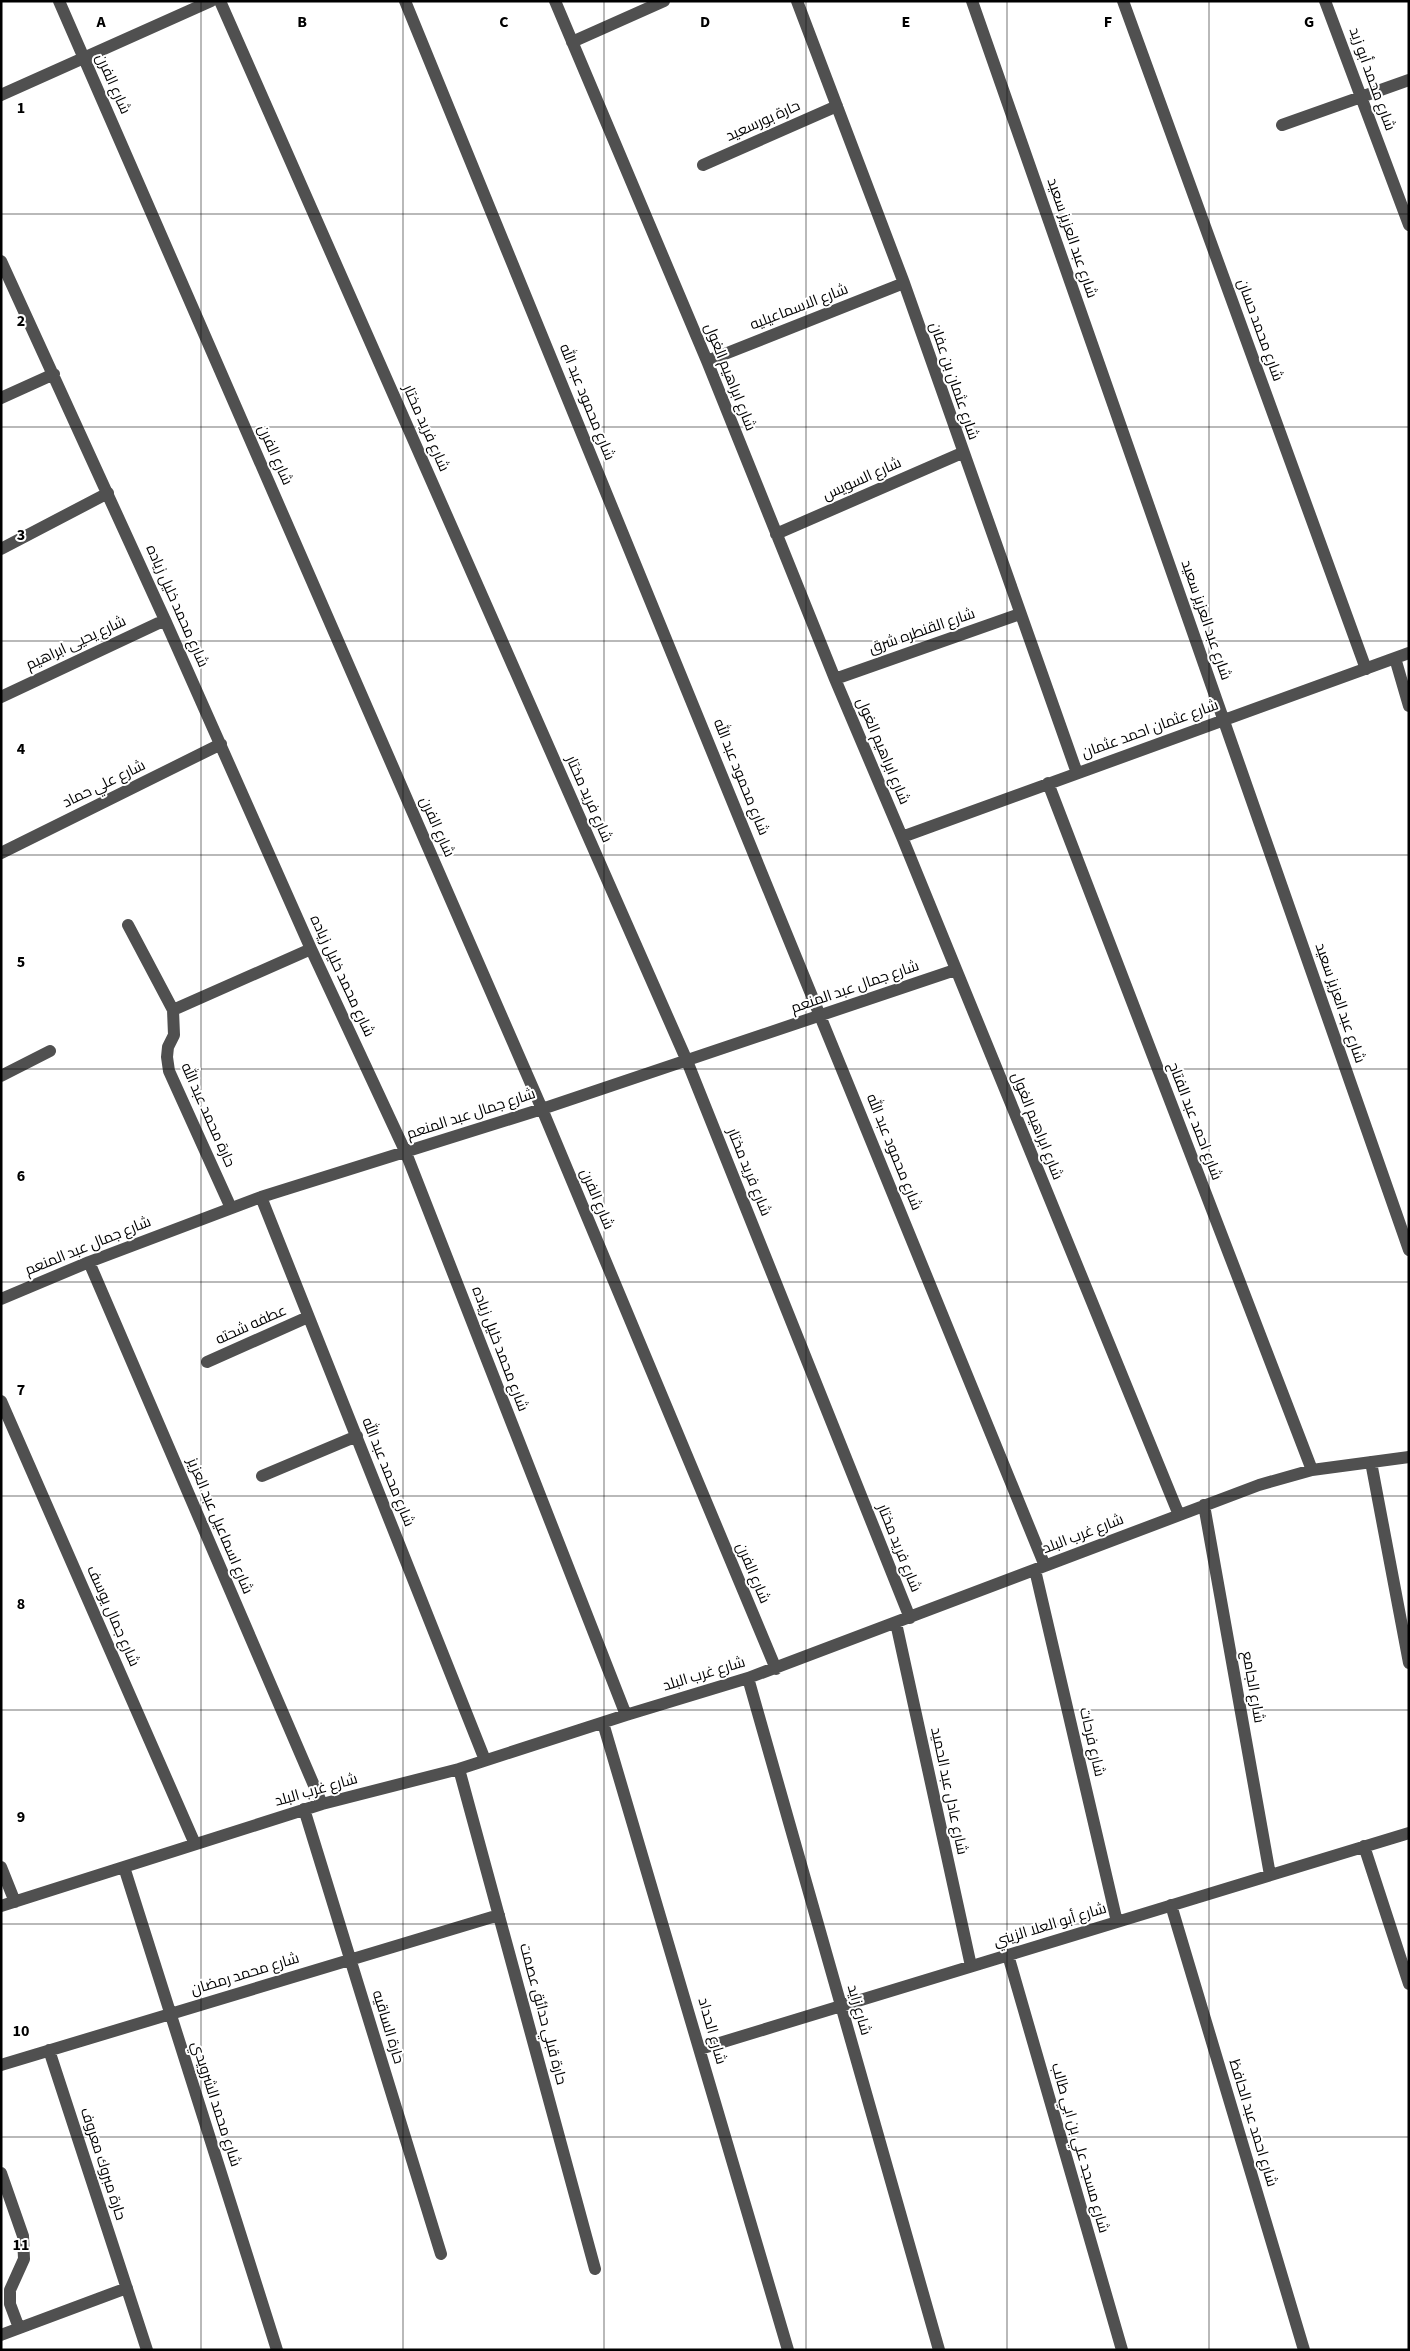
<svg xmlns="http://www.w3.org/2000/svg" width="1410" height="2351" viewBox="0 0 1410 2351" font-family="'Source Sans 3',Cairo,sans-serif">
<style>
.lines{fill:none;stroke-linecap:round;stroke-linejoin:round}
.minor{stroke:#505050;stroke-width:12}
.grid{fill:none;stroke:#000;stroke-width:1;stroke-opacity:0.55}
.labels{text-anchor:middle;dominant-baseline:central;stroke-width:4;stroke-linejoin:round;paint-order:stroke}
.street-label{font-size:15px;fill:#000;stroke:#fff}
.grid-label{font-size:16px;text-anchor:middle;font-weight:bold;fill:#000;stroke:#fff;stroke-width:4;stroke-linejoin:round;paint-order:stroke}
</style>
<rect width="100%" height="100%" fill="#fff"/>
<g class="lines">
<!-- minor -->
<path class="minor" d="M59,1L542,1109L776,1669
M220,1L687,1061L910,1618
M405,1L1045,1566
M555,1L707,361L835,679L902,837L1179,1515
M797,1L904,283L1077,773
M972,1L1409,1250
M1123,1L1366,669
M1325,1L1409,225
M572,42L664,1
M1,95L211,1
M1282,125L1409,80
M703,165L837,106
M1,261L165,620L311,949L406,1153L626,1715
M707,361L904,283
M1,398L54,374
M776,534L962,453
M1,549L108,493
M1395,658L1409,706
M835,679L1020,614
M1,697L165,620
M1048,783L1312,1470
M902,837L1409,653
M1,853L221,744
M128,925L173,1010L174,1035L168,1047L167,1057L169,1071L231,1208
M173,1010L311,949
M1,1076L50,1051
M261,1197L485,1760
M89,1262L322,1804
M1,1299L89,1262L261,1197L542,1109L955,970
M207,1362L308,1317
M1,1401L195,1844
M1371,1462L1409,1663
M262,1476L357,1436
M1204,1505L1270,1875
M1035,1570L1117,1922
M896,1623L971,1966
M748,1678L939,2350
M603,1723L788,2350
M459,1769L595,2269
M304,1809L441,2254
M1364,1846L1409,1984
M1,1867L15,1902
M124,1867L277,2350
M1171,1905L1304,2350
M1,1906L322,1804L459,1769L626,1715L748,1678L1259,1485L1312,1470L1409,1457
M1008,1955L1122,2350
M700,2049L1409,1833
M49,2050L147,2350
M1,2065L499,1915
M1,2173L23,2236L24,2259L10,2290V2304L19,2328
M1,2335L127,2288"/>
</g>
<!-- grid -->
<path class="grid" d="M201,1V2350M403,1V2350M604,1V2350M806,1V2350M1007,1V2350M1209,1V2350M1,214H1409M1,427H1409M1,641H1409M1,855H1409M1,1069H1409M1,1282H1409M1,1496H1409M1,1710H1409M1,1924H1409M1,2137H1409"/>
<g class="labels">
<!-- street labels -->
<g class="street-label">
<text transform="translate(1372 79) rotate(70)">شارع محمد أبو زيد</text>
<text transform="translate(113 84) rotate(66)">شارع الفرن</text>
<text transform="translate(763 121) rotate(-24)">حارة بورسعيد</text>
<text transform="translate(1072 238) rotate(71)">شارع عبد العزيز سعيد</text>
<text transform="translate(799 307) rotate(-21)">شارع الاسماعيليه</text>
<text transform="translate(1260 330) rotate(70)">شارع محمد حسان</text>
<text transform="translate(730 377) rotate(68)">شارع ابراهيم الغول</text>
<text transform="translate(954 381) rotate(71)">شارع عثمان بن عفان</text>
<text transform="translate(587 402) rotate(68)">شارع محمود عبد الله</text>
<text transform="translate(426 428) rotate(66)">شارع فريد مختار</text>
<text transform="translate(275 455) rotate(66)">شارع الفرن</text>
<text transform="translate(862 479) rotate(-24)">شارع السويس</text>
<text transform="translate(177 606) rotate(66)">شارع محمد خليل زياده</text>
<text transform="translate(1206 620) rotate(71)">شارع عبد العزيز سعيد</text>
<text transform="translate(922 631) rotate(-19)">شارع القنطره شرق</text>
<text transform="translate(76 643) rotate(-25)">شارع يحيى ابراهيم</text>
<text transform="translate(1150 729) rotate(-20)">شارع عثمان احمد عثمان</text>
<text transform="translate(883 751) rotate(67)">شارع ابراهيم الغول</text>
<text transform="translate(741 777) rotate(68)">شارع محمود عبد الله</text>
<text transform="translate(104 784) rotate(-26)">شارع علي حماد</text>
<text transform="translate(589 799) rotate(66)">شارع فريد مختار</text>
<text transform="translate(437 827) rotate(66)">شارع الفرن</text>
<text transform="translate(342 976) rotate(65)">شارع محمد خليل زياده</text>
<text transform="translate(855 987) rotate(-19)">شارع جمال عبد المنعم</text>
<text transform="translate(1340 1003) rotate(71)">شارع عبد العزيز سعيد</text>
<text transform="translate(471 1114) rotate(-18)">شارع جمال عبد المنعم</text>
<text transform="translate(208 1115) rotate(66)">حارة محمد عبد الله</text>
<text transform="translate(1195 1121) rotate(69)">شارع احمد عبد الفتاح</text>
<text transform="translate(1037 1126) rotate(68)">شارع ابراهيم الغول</text>
<text transform="translate(894 1152) rotate(68)">شارع محمود عبد الله</text>
<text transform="translate(749 1172) rotate(68)">شارع فريد مختار</text>
<text transform="translate(597 1199) rotate(67)">شارع الفرن</text>
<text transform="translate(88 1246) rotate(-22)">شارع جمال عبد المنعم</text>
<text transform="translate(251 1325) rotate(-24)">عطفه شحته</text>
<text transform="translate(500 1349) rotate(69)">شارع محمد خليل زياده</text>
<text transform="translate(388 1472) rotate(68)">شارع محمد عبد الله</text>
<text transform="translate(220 1526) rotate(67)">شارع اسماعيل عبد العزيز</text>
<text transform="translate(1083 1534) rotate(-21)">شارع غرب البلد</text>
<text transform="translate(899 1548) rotate(68)">شارع فريد مختار</text>
<text transform="translate(753 1573) rotate(67)">شارع الفرن</text>
<text transform="translate(113 1616) rotate(66)">شارع جمال يوسف</text>
<text transform="translate(704 1674) rotate(-17)">شارع غرب البلد</text>
<text transform="translate(1253 1687) rotate(80)">شارع الجامع</text>
<text transform="translate(1092 1742) rotate(77)">شارع فرحات</text>
<text transform="translate(316 1790) rotate(-16)">شارع غرب البلد</text>
<text transform="translate(949 1791) rotate(78)">شارع عادل عبد الحميد</text>
<text transform="translate(1050 1925) rotate(-17)">شارع أبو العلا الزيني</text>
<text transform="translate(245 1974) rotate(-17)">شارع محمد رمضان</text>
<text transform="translate(859 2010) rotate(74)">شارع زايد</text>
<text transform="translate(543 2014) rotate(75)">حارة قبلي حدائق عصمت</text>
<text transform="translate(388 2027) rotate(73)">حارة الساقيه</text>
<text transform="translate(712 2031) rotate(74)">شارع الحداد</text>
<text transform="translate(216 2104) rotate(72)">شارع محمد الشرويدي</text>
<text transform="translate(1253 2123) rotate(73)">شارع احمد عبد الحافظ</text>
<text transform="translate(1080 2148) rotate(74)">شارع مسجد علي بن ابي طالب</text>
<text transform="translate(103 2164) rotate(72)">حارة مبروك معروف</text>
</g>
</g>
<g class="grid-label">
<text x="101" y="27">A</text>
<text x="302" y="27">B</text>
<text x="504" y="27">C</text>
<text x="705" y="27">D</text>
<text x="906" y="27">E</text>
<text x="1108" y="27">F</text>
<text x="1309" y="27">G</text>
<text x="21" y="113">1</text>
<text x="21" y="326">2</text>
<text x="21" y="540">3</text>
<text x="21" y="754">4</text>
<text x="21" y="967">5</text>
<text x="21" y="1181">6</text>
<text x="21" y="1395">7</text>
<text x="21" y="1609">8</text>
<text x="21" y="1822">9</text>
<text x="21" y="2036">10</text>
<text x="21" y="2250">11</text>
</g>
<!-- border -->
<rect width="1410" height="2351" fill="none" stroke="#000000" stroke-width="5"/>
</svg>
